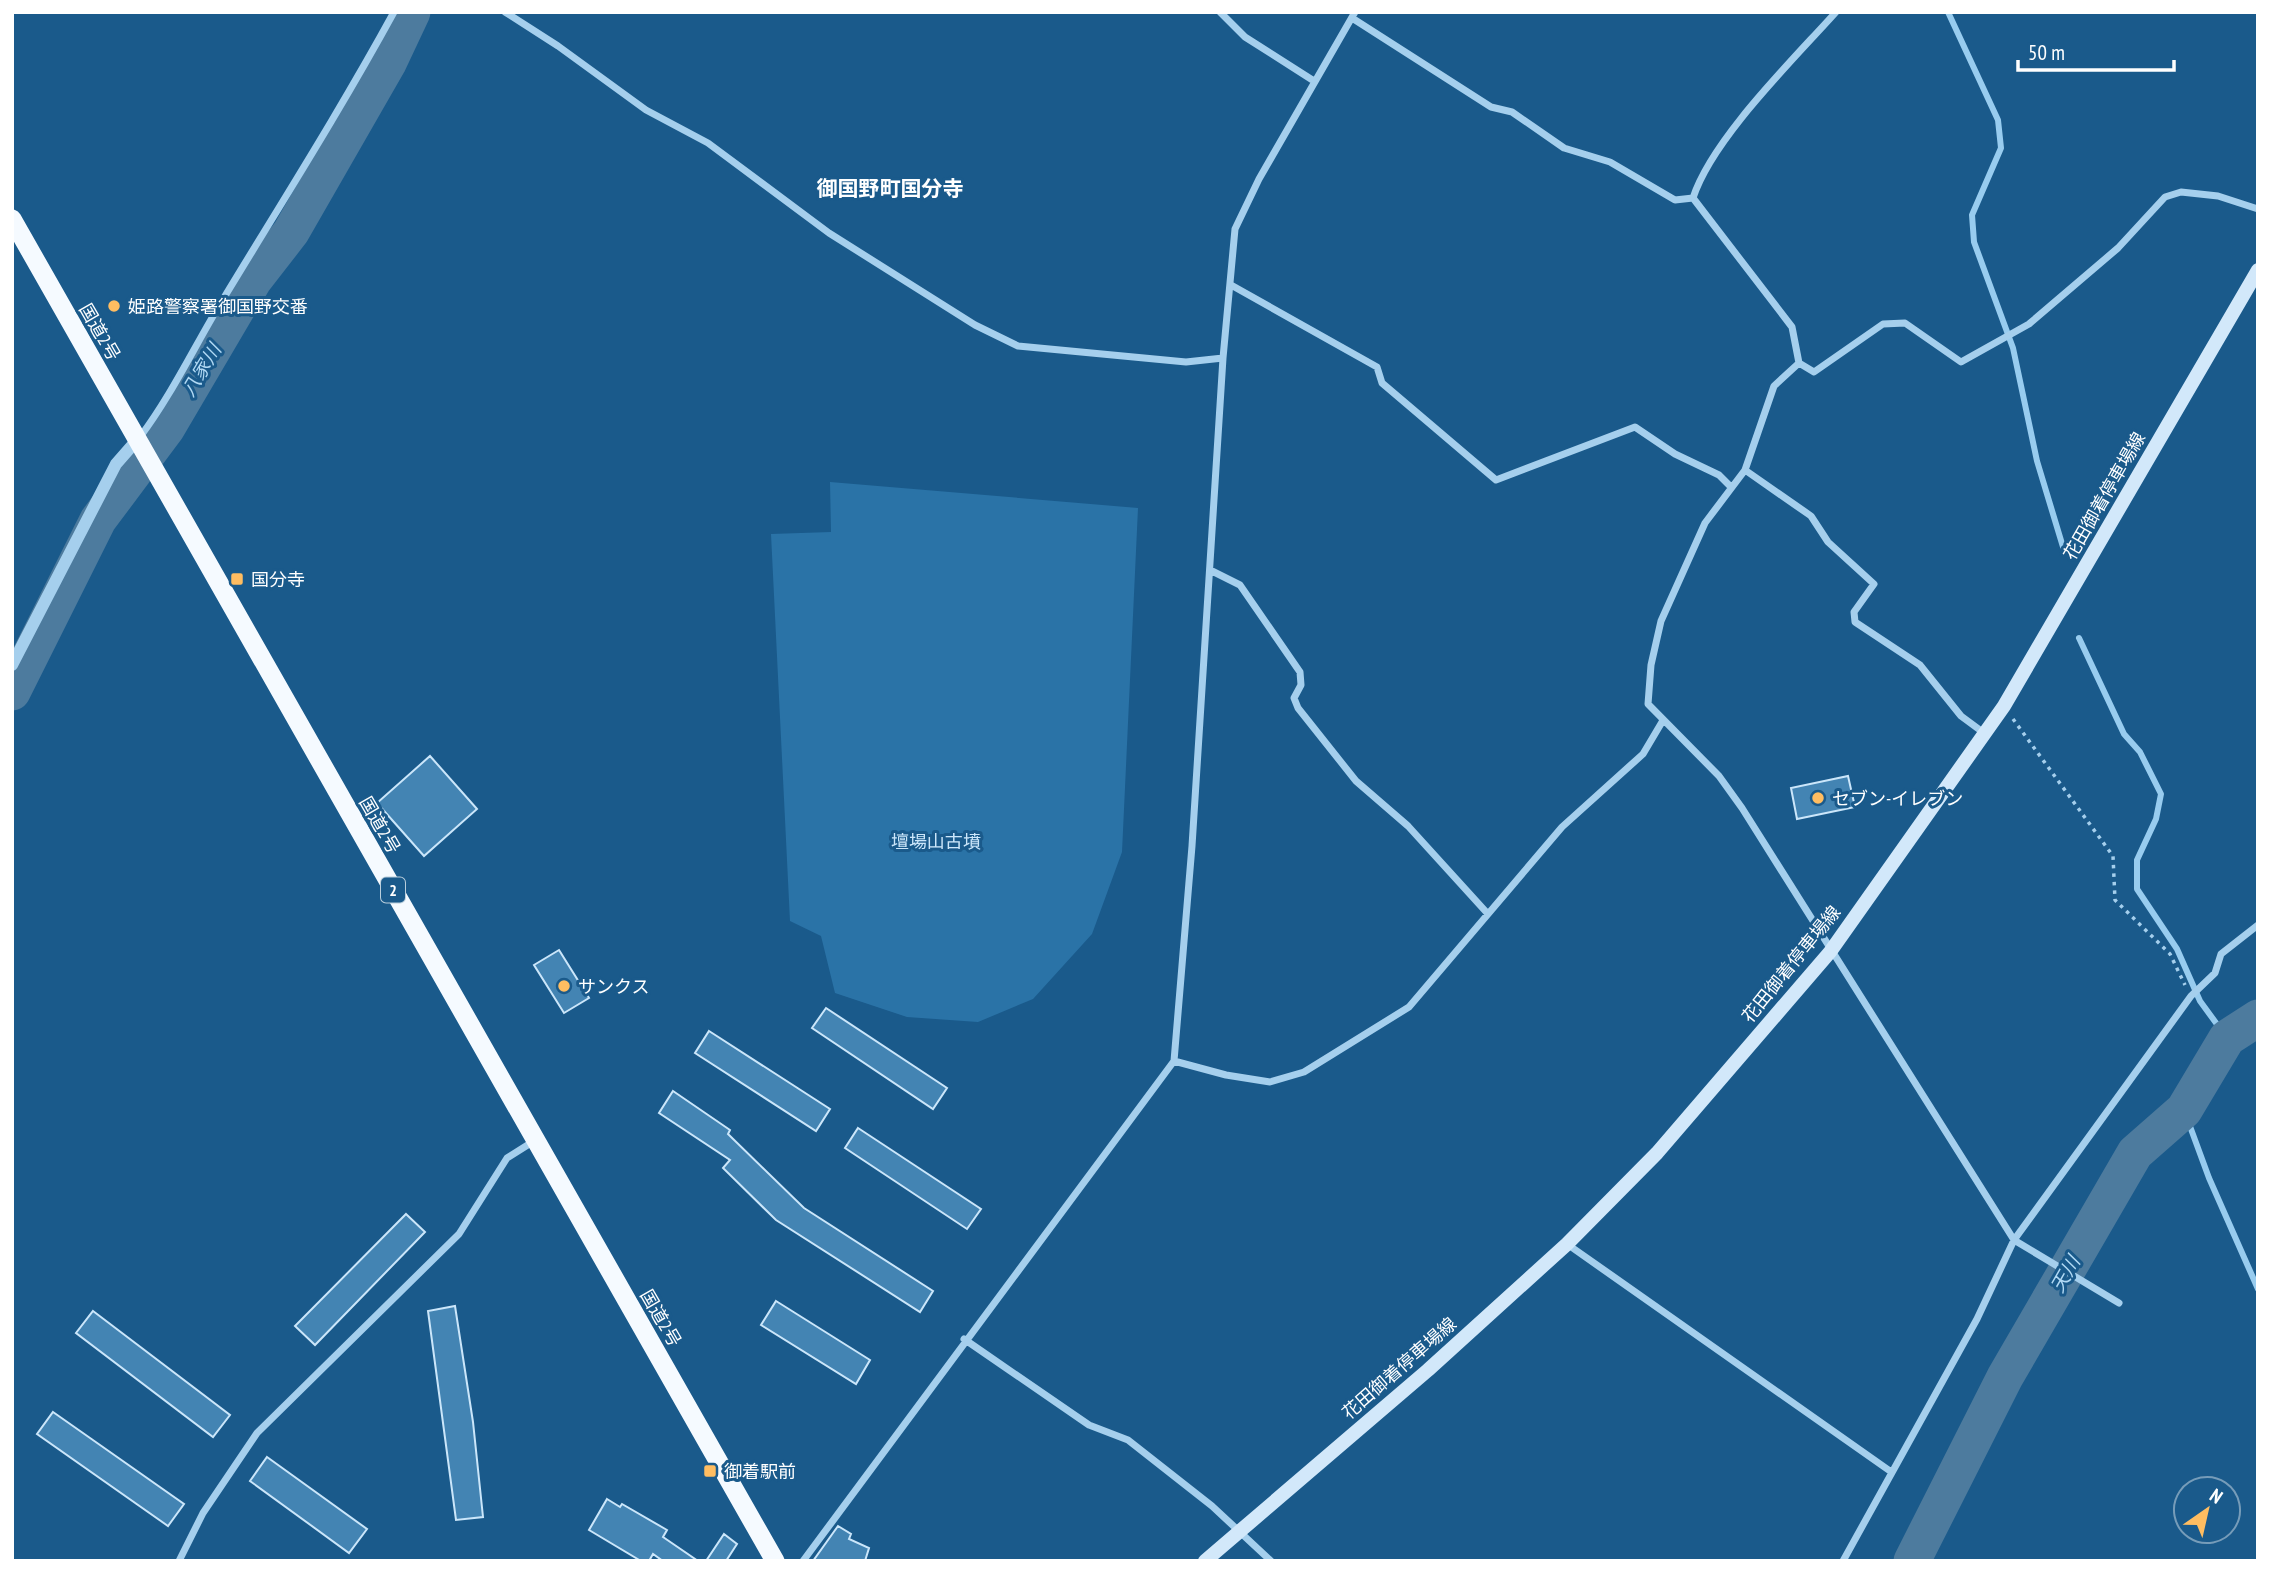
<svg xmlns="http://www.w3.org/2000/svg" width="2270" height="1573" viewBox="0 0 2270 1573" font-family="'PT Sans Narrow','Noto Sans JP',sans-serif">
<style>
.green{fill:#2a73a7}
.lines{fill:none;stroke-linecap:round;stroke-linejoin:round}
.stream{stroke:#98ccef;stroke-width:6}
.river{stroke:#4d7b9e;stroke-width:37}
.building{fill:#4384b3;stroke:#cbe6fa;stroke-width:2}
.path{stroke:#a5cfed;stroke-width:3.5;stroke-dasharray:3.5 5;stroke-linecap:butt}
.minor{stroke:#a5cfed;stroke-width:7}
.tertiary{stroke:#a5cfed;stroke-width:12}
.secondary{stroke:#d2e8fa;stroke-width:14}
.trunk{stroke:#f5faff;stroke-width:19}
.poi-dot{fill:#ffbd61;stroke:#1a5a8b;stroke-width:2.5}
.labels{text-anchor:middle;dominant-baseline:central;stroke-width:6;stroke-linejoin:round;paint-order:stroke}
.shield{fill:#1a5a8b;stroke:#bacedc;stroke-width:2}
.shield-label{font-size:16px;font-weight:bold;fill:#fff}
.poi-label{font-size:18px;fill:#fff;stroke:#1a5a8b;text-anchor:start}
.street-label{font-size:18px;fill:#fff;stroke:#1a5a8b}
.park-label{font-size:18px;fill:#cbe6fa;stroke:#1a5a8b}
.water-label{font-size:19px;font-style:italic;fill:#b1d9f4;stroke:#1a5a8b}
.quarter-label{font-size:21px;font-weight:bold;fill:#fff;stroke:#1a5a8b}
</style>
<rect width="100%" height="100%" fill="#1a5a8b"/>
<!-- green -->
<path class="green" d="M830,482L1138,508L1122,852L1092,934L1033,999L978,1022L907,1017L835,993L821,936L790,921L771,534L831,532Z"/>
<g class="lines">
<!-- stream -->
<path class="stream" d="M1948,12L1998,120L2001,148L1972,215L1974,242L2013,348L2037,461L2063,547
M2079,638L2124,734L2140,752L2161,794L2156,819L2137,860V889L2177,949L2200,1001L2227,1038
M2184,1110L2209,1178L2258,1289"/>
<!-- river -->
<path class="river" d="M12,692L98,520L166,429L253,281L291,232L388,63L412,12
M1912,1561L2005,1377L2135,1153L2184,1110L2227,1038L2258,1018"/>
</g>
<!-- building -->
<path class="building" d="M430,756L477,809L424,856L377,803Z
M1848,776L1855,807L1797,819L1791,788Z
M559,950L589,998L564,1013L534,965Z
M826,1008L947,1088L933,1109L812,1028Z
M709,1031L830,1109L816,1131L695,1053Z
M673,1091L730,1130L728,1134L804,1208L933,1291L920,1312L776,1220L723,1168L730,1160L659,1113Z
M858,1128L981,1209L967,1229L845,1148Z
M406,1214L425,1232L315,1345L295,1326Z
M776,1301L870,1360L856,1384L761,1325Z
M455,1306L473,1422L483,1517L456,1520L428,1311Z
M93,1311L230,1415L213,1437L76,1333Z
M53,1412L184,1504L168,1526L37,1434Z
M267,1457L367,1529L349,1553L250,1481Z
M607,1499L620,1507L622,1504L667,1530L663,1537L698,1561H663L653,1554L649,1561H641L589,1530Z
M838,1526L851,1534L849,1539L869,1548L865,1561H813Z
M724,1534L737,1544L726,1561H706Z"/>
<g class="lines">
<!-- path -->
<path class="path" d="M2013,719L2113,856L2115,900L2170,954L2185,985"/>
<!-- minor -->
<path class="minor" d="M505,12L558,46L646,110L708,143L829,233L975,325L1018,346L1186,362L1223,358
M1220,12L1245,37L1314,81
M1352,18L1491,107L1512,112L1564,148L1610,162L1675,200L1693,198
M1693,198L1792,327L1799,363L1814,372L1883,324L1905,323L1961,362L2029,324L2118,248L2165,197L2181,192L2218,196L2258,209
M1693,198C1712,139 1793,60 1836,12
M1231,285L1377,367L1382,383L1496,480L1635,427L1675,454L1719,475L1731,487
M1799,363L1774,386L1745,470L1705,523L1661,621L1651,665L1648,704L1719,776L1742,808L2014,1240L2119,1303
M140,437C173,393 196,343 225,296C282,202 341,109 394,12
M1745,470L1811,516L1828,542L1874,584L1854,612L1855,622L1920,665L1961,716L1984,733
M1210,570L1240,585L1300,672L1301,685L1294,698L1298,708L1356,781L1408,826L1488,914
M1174,1061L1226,1075L1270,1082L1304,1072L1409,1007L1562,827L1643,754L1662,722
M1567,1244L1890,1471
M964,1339L1089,1425L1128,1440L1212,1506L1271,1561
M179,1561L203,1513L257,1433L459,1234L507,1158L534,1141
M803,1561L1174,1061L1192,846L1223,358L1235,229L1259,179L1355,12
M1843,1561L1977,1319L2014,1240L2191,996L2215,973L2221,954L2258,925"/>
<!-- tertiary -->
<path class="tertiary" d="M12,665L116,464L137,440"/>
<!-- secondary -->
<path class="secondary" d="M1205,1561L1428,1370L1567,1244L1657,1153L1830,952L2004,706L2258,270"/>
<!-- trunk -->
<path class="trunk" d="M12,219L775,1561"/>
</g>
<!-- markers -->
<g class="poi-dot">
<circle cx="114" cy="306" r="7"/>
<rect x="230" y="572" width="14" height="14" rx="3.5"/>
<circle cx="1818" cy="798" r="7"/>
<circle cx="564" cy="986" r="7"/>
<rect x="703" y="1464" width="14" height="14" rx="3.5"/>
</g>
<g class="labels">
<!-- shield labels -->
<rect class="shield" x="381" y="877.5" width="24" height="25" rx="5"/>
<g class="shield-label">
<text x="393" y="890">2</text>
</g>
<!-- poi labels -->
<g class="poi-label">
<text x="128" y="306">姫路警察署御国野交番</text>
<text x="251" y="579">国分寺</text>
<text x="1832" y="798">セブン-イレブン</text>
<text x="578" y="986">サンクス</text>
<text x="724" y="1471">御着駅前</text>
</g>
<!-- street labels -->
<g class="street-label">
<text transform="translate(100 332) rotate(60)">国道2号</text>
<text transform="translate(2104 496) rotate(-60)">花田御着停車場線</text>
<text transform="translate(380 825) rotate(60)">国道2号</text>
<text transform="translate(1791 964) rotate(-51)">花田御着停車場線</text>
<text transform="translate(661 1318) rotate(60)">国道2号</text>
<text transform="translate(1399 1368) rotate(-41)">花田御着停車場線</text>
</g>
<!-- park labels -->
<g class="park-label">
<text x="936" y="841">壇場山古墳</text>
</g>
<!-- water labels -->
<g class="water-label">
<text transform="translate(201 370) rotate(-59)">八家川</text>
<text transform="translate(2065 1274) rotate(-60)">天川</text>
</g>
<!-- quarter labels -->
<g class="quarter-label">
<text x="890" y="188">御国野町国分寺</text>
</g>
</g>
<!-- border -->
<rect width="2270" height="1573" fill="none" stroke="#ffffff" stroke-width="28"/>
<!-- north arrow -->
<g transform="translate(2207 1510) rotate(34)"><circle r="33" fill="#1a5a8b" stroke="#769cb9" stroke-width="2"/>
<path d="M0-5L12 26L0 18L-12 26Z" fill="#ffbd61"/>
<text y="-10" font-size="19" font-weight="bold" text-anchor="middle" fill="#ffffff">N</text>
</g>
<!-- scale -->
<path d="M2018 60v10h156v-10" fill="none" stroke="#ffffff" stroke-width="3.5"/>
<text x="2028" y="60" font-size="21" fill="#ffffff" stroke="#1a5a8b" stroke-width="5" paint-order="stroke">50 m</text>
</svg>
